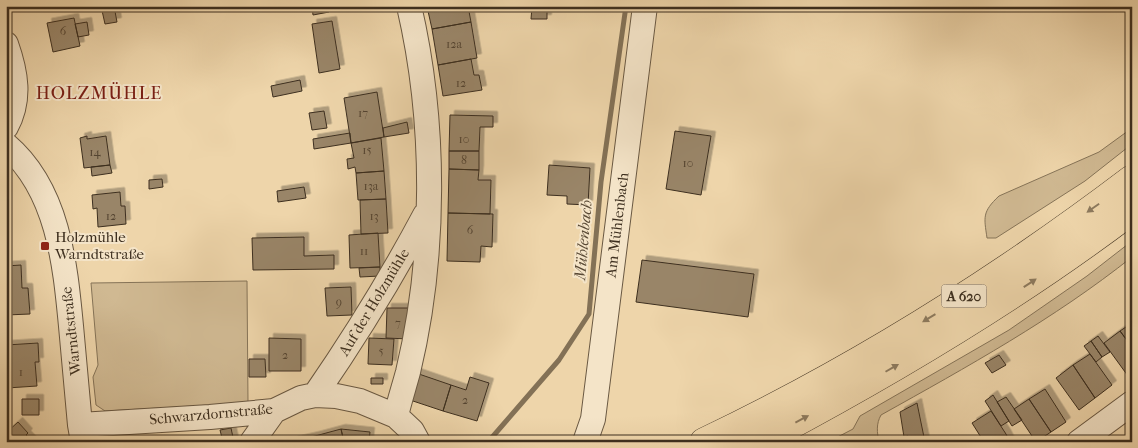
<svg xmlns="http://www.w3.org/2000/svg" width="1138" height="448" viewBox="0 0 1138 448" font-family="'IM FELL French Canon',serif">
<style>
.green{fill:#d0b992;stroke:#867458}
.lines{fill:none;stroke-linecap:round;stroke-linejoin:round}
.stream{stroke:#837156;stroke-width:5}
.building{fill:#998567;stroke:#3d2f1f;filter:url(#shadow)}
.minor-casing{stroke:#695842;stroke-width:26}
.highway-casing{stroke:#3d2f1f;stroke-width:29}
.minor{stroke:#f4e4c8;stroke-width:24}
.highway{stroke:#eed5aa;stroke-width:28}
.oneway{fill:#8d7a5e}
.poi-dot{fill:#8f2418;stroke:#f4e4c8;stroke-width:2}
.labels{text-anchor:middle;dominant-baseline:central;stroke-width:4;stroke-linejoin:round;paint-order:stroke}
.number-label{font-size:12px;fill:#544431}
.shield{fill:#f4e4c8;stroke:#746552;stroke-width:1}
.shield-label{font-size:14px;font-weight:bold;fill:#3d2f1f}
.street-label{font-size:15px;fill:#3d2f1f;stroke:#f4e4c8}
.poi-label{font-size:15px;fill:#3d2f1f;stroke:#f4e4c8;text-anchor:start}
.water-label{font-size:16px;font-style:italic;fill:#5a4a36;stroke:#f4e4c8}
.quarter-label{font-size:18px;letter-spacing:1px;fill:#7a1f14;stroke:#f4e4c8}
</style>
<defs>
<filter id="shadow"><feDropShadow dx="4.5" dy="-4.5" stdDeviation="0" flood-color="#0004"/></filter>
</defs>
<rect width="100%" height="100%" fill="#eed5aa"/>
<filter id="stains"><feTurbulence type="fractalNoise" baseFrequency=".004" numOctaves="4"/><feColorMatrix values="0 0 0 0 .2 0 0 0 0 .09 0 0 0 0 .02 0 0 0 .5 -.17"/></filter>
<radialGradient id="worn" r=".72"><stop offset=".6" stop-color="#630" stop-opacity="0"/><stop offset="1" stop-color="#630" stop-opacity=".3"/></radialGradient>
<!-- green -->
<path class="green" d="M1132,128V144L1085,181L996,238H987C984,217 982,212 999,196L1099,152Z
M1132,241V257C1054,319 967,367 881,415C876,424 877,432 879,442H828L853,429L860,416L1009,330L1087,276Z
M247,281L248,403L105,411L96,405L93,377L98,365L91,283Z"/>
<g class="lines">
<!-- stream -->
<path class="stream" d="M488,442L559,360L589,314L601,182L626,6"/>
</g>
<!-- building -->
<path class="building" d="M101,6H114L117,22L105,24Z
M312,6H328L329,12L313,15Z
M427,6H455L428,11Z
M455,6H468L471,22L432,29L428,11Z
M532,7H547V19H531Z
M74,18L80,46L53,52L47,23Z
M332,21L340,69L319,73L312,24Z
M87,22L89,35L78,37L75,24Z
M471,22L477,58L438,65L432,29Z
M471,59L474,75H479L482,90L443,96L438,65Z
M300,80L302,91L273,97L271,86Z
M377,92L384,137L351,143L344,98Z
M324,111L327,128L312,130L309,113Z
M450,115L493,116V127H480L479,151H449Z
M407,122L409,133L384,137L383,128Z
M675,131L711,136L701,195L666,189Z
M350,133L351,143L314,149L313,139Z
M87,136V139L106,136L110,165L84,168L80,138Z
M381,138L384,171L356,173L355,167L348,169L347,159L354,158L351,143Z
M449,151H479V170L449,169Z
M110,165L112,173L92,176L91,167Z
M549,165L590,168L588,205L567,204V196L547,195Z
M449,169L479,170L478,180H491L490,214L448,213Z
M384,171L386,199L358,200L356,173Z
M162,179L163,187L149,189V180Z
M304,187L306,198L278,202L277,191Z
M120,192L121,206H125L126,224L98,227L97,208L93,209L92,195Z
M386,199L388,233L361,234L360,200Z
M448,213L493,214L492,247L481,246L480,262L447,261Z
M378,233L380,267L350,268L349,235Z
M304,237V256L334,255V269L253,270L252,238Z
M642,260L754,274L748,317L636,302Z
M21,265L22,288H28L30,314L6,315V266Z
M380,267V276L360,277L359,268Z
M351,287L352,315L327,316L325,288Z
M387,308H410L409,339L386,338Z
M1132,323V347L1120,331Z
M1120,331L1132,347V373L1128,376L1104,343Z
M1098,336L1110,352L1102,357L1091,341Z
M269,338L301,339V371H269Z
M369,338L394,339L392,365L368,364Z
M1091,341L1102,357L1096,362L1084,346Z
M38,343L39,362H35L37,386L7,388L6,345Z
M1090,354L1112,385L1095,398L1073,365Z
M999,355L1006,365L992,373L985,363Z
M249,359H265L266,377H249Z
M1073,365L1095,398L1079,410L1056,378Z
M416,373L451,385L443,411L410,400Z
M470,377L489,383L477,421L443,411L451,385L466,390Z
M371,378H383V384H371Z
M1045,389L1066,422L1051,432L1029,399Z
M993,395L1009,421L1001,426L985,401Z
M1006,397L1022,420L1012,426L997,402Z
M22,399H39V415H22Z
M1029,399L1051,432L1036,442L1014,409Z
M917,403L925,442H909L908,436L904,437L900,412Z
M991,411L1006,434L1010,442H984L972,423Z
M18,422L28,433L26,435L33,442H6V433Z
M231,428L234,442H223L220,430Z
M341,429L370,432L369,442H344Z
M341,429L344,442H316L315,436Z
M315,436L316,442H294L293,441Z"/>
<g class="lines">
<defs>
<path id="minor" d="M6,44C16,72 21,100 6,127
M6,145C58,189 65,263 71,326C74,359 77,392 80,425L83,442
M315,395C355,337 392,277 425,215
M396,416C399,402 404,387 408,372C436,256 436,122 409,6
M80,425L210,417L274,411L301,398L315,395L336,396L360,401L396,416L412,431L418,442
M252,442L274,411
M585,442L593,419L645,6
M1079,442L1132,403"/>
<path id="highway" d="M704,442C855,370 999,280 1132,179
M759,442C888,374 1015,299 1132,210"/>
</defs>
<!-- minor casing -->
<use href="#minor" class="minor-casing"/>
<!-- highway casing -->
<use href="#highway" class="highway-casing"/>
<!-- minor -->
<use href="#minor" class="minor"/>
<!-- highway -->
<use href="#highway" class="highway"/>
</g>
<!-- one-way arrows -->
<defs><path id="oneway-solid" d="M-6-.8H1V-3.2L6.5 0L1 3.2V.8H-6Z" transform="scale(1.25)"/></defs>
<g class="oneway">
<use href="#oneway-solid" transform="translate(1093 208) rotate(145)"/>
<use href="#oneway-solid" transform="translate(1030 283) rotate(-33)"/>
<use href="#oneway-solid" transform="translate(929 318) rotate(149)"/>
<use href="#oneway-solid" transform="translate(892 368) rotate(-30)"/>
<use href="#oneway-solid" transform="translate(802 419) rotate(-28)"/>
</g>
<!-- markers -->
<rect class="poi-dot" x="40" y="241" width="10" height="10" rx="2.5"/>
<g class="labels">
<!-- number labels -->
<g class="number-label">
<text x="63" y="31">6</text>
<text x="454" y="44">12a</text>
<text x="461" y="83">12</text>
<text x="363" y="113">17</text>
<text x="464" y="139">10</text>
<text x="367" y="150">15</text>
<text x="95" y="152">14</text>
<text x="464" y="160">8</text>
<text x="688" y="163">10</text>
<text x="371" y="186">13a</text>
<text x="111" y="216">12</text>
<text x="374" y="216">13</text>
<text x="470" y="230">6</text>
<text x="364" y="251">11</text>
<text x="339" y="302">9</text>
<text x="398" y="323">7</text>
<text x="381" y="351">5</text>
<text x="285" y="355">2</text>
<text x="21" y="372">1</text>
<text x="465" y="400">2</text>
</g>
<!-- shield labels -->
<rect class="shield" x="941.5" y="284.5" width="45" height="23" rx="4"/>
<g class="shield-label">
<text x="964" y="296">A 620</text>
</g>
<!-- street labels -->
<g class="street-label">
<text transform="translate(617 225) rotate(-83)">Am Mühlenbach</text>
<text transform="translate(374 302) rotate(-59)">Auf der Holzmühle</text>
<text transform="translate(71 331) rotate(-96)">Warndtstraße</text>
<text transform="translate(211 414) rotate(-5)">Schwarzdornstraße</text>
</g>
<!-- poi labels -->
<g class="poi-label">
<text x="55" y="237">Holzmühle<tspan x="55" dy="17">Warndtstraße</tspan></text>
</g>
<!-- water labels -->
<g class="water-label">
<text transform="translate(583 240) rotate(-85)">Mühlenbach</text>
</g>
<!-- quarter labels -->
<g class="quarter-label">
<text x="99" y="93">HOLZMÜHLE</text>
</g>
</g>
<!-- margin -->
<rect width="1138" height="448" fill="none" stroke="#eed5aa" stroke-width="25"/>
<rect x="8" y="8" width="1123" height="433" fill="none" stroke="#3d2f1f" stroke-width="2.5"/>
<rect x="12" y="12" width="1113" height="423" fill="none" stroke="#3d2f1f"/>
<rect width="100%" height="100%" filter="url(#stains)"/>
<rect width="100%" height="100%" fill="url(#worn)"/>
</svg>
